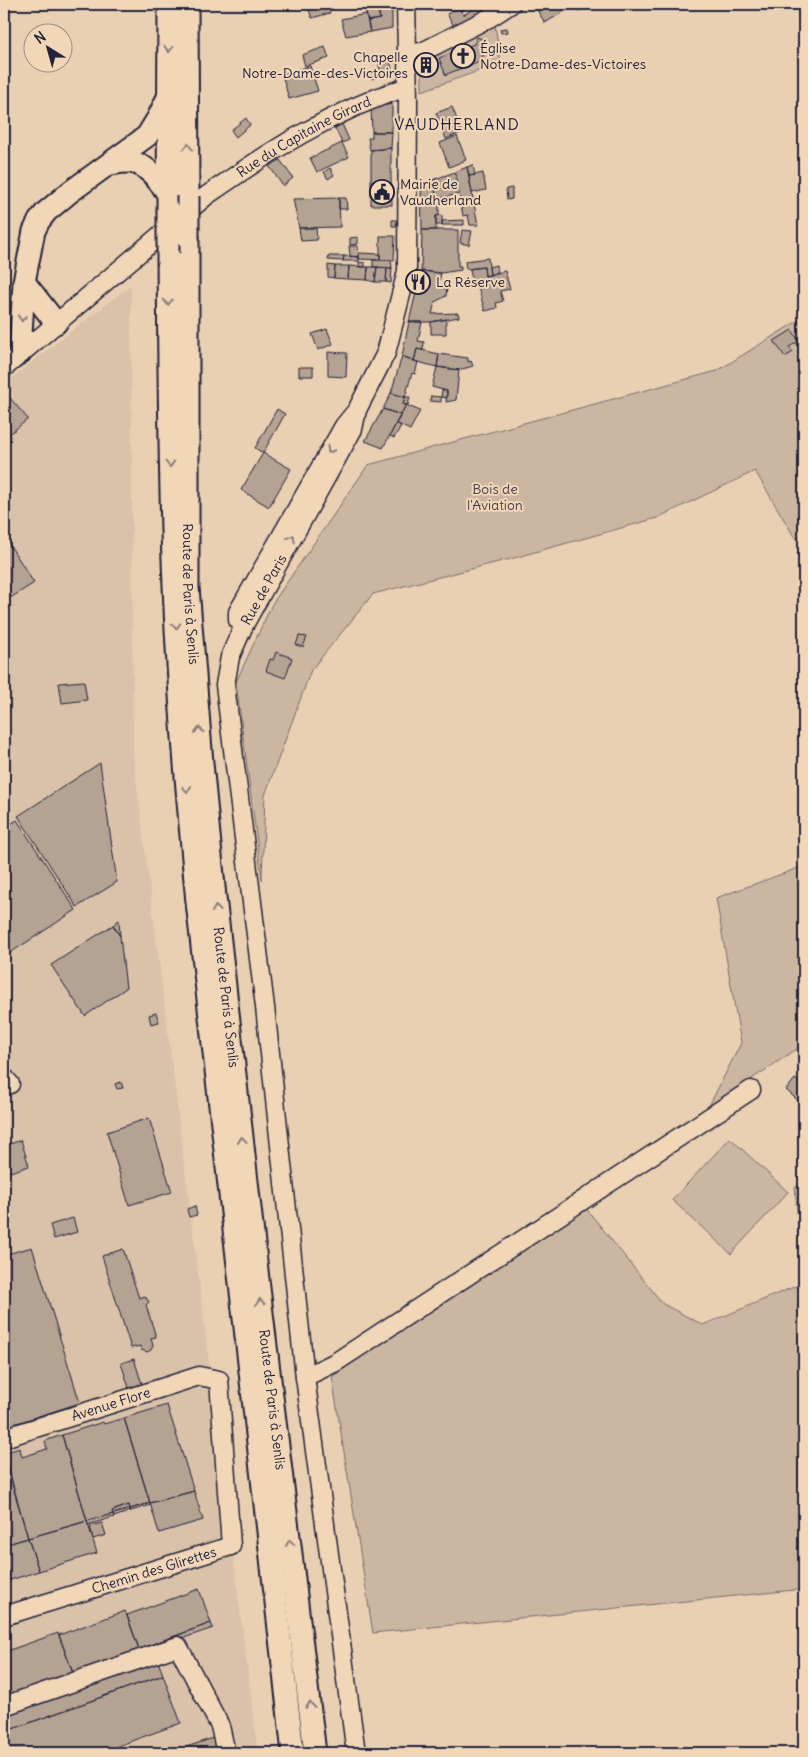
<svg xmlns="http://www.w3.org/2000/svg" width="808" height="1757" viewBox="0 0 808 1757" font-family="Delius,sans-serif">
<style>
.built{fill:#d9c2a9}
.green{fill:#cbb6a1;stroke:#766c6e}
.building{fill:#b4a293;stroke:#22223b}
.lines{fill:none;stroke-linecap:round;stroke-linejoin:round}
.minor-casing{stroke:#22223b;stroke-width:21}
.major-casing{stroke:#22223b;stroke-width:25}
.minor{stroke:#f1d7b8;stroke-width:18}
.major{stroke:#f1d7b8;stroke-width:21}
.major-bridge-casing{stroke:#22223b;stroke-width:25;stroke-linecap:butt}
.major-bridge{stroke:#f1d7b8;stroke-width:21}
.oneway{stroke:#8a7c7a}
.labels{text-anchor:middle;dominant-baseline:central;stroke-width:4;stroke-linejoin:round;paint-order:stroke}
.poi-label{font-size:14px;fill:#22223b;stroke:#f1d7b8;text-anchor:start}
.street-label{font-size:14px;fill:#22223b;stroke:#f1d7b8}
.park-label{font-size:14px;fill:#44404f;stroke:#f1d7b8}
.quarter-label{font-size:16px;letter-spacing:1px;fill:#22223b;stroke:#f1d7b8}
</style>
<rect width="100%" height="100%" fill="#e9d0b3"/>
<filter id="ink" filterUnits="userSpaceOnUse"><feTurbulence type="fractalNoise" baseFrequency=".02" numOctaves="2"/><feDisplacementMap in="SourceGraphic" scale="10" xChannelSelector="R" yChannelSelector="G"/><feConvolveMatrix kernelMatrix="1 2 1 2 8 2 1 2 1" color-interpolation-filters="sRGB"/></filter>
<g filter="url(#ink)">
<!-- built -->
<path class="built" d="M131,285L133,753L258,1753H4V384Z"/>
<!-- green -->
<path class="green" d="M495,26L501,63L422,91V60L466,36Z
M804,317V538H795L755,471L657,518L510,559L373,594L311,670L265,795L262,880L236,682L272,604L368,465L717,371Z
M804,866V1048L800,1047L708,1108L741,1043L716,898Z
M730,1138L788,1192L731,1254L672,1200Z
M804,1185V1589L373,1633L332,1377L576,1196L663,1304L703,1325L803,1283L795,1187Z"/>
<!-- building -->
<path class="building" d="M307,4H328L330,13L312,18Z
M364,4H377L380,19L368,21Z
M377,4H392V28L370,32L368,21L380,19Z
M446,4H464L449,10Z
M464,4H473L461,11L459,7Z
M483,4L488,13L457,31L447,14L459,7L463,15Z
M542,4H565L568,9L545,23L536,8Z
M573,4H588L578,11Z
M366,14L370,32L346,36L341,19Z
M507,28L508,32L501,33L500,29Z
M477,37L484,40L481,47L484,52L482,60L447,74L446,76L439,58L474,44Z
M325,47L329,58L305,66L302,55Z
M389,56L392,69L372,79L371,75L380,71L378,58Z
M423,64H429V69H422Z
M310,66L318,91L289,99L282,74Z
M392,104V132H372L371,108Z
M452,107L462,132L446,139L436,113Z
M246,118L250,125L236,137L231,130Z
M342,124L349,140L342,143L335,128Z
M372,132H392L391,148L370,150L368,138H372Z
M457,136L466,160L449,167L440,143Z
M342,143L349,157L317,172L310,158Z
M391,148V178L392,205H371V150Z
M280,160L293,178L283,186L269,166Z
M473,165L475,175L469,176L467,167Z
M467,167L472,193L478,225H470L468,215L463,216L455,172Z
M330,168L334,175L328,179L324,172Z
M455,172L459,194L436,199L435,179Z
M483,173L486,190L472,193L469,176Z
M435,179L436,204L439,203V215L436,216V230H422L421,184Z
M512,188V199L507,200L506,189Z
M339,198H346L347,209H339Z
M339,198L340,227L299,228L293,199Z
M442,215V225H436V216Z
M392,220H397L396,226H392Z
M464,220V225H442V221Z
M299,228H316L317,240L301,241Z
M422,230H458V266H461V270L441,273L421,271Z
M462,230L472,231L469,245L460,243Z
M380,236H395L394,260H380Z
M358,237V244L350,245V238Z
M349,246H358L359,257L350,256Z
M359,253L380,254V260L359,259Z
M329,256H344L343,261L328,260Z
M344,256L359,257V261H343Z
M488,258L490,275L485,276L484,267L466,269L465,261Z
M373,260H391L392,268L373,267Z
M359,262L365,263V267H359Z
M328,265L335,266L334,278L328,277Z
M496,265L498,272L490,275L489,267Z
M335,266H349L348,279L334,278Z
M349,266L368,267L367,280L348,279Z
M368,267H377L375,282L367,280Z
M377,267L387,268L386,282H375Z
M484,267L485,276L505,271L510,289L500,291L503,301L496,303L497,308L485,311L476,280L472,281L470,269Z
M387,268H392L391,283L386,282Z
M421,271L441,273L438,287L447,288L446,296L435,302L432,314L458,313L459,317L431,322H409Z
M446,319V334H431V322Z
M409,322H422L418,341L424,342L423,350L417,349L414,361L402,356Z
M327,329L333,344L318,350L312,334Z
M792,330L799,341L789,347L793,352L785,357L774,341Z
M417,349L439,354L437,367L414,361Z
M328,352L347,353L346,377L328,376Z
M439,354L468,358V362L471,361L473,366L459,370L437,367Z
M402,356L418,362L415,374L412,373L405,397L391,393Z
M299,367H313V376H299Z
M437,367L459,370L456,400L446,402L447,391L432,387Z
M442,390L447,391V398L441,397Z
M4,391L28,419L6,437L4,435Z
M391,393L405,397L403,404L406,405L401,415L383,409Z
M431,396L441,397V402L430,401Z
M405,397H410L408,405L403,404Z
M406,405L420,411L410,430L396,423Z
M277,409L285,414L263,453L255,448Z
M383,409L401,415L383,448L365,441Z
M396,423L401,426L394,438L390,436Z
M263,453L291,469L269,507L241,490Z
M4,536L34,583L4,602Z
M299,636L307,637L303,647L296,645Z
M276,652L292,658L285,678L266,671L270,659L273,660Z
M84,681L87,700L62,703L59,683Z
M100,763L117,882L77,907L18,816Z
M17,820L76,910L4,957V828Z
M119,920L120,936L113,925Z
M113,925L120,936L126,988L85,1016L51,965Z
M156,1013L159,1022L151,1024L149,1015Z
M804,1076V1102L802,1100L801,1103L786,1090L795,1079L799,1082Z
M121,1082L123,1088L117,1089L115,1084Z
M149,1118L172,1192L129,1205L107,1132Z
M21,1140L29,1166L4,1174V1146Z
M195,1206L197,1215L189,1217L187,1209Z
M73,1218L77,1232L54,1239L50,1225Z
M32,1247L80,1403L4,1427V1255Z
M123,1249L139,1298L145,1296L149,1302L146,1305L156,1337L151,1338L153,1346L151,1350L147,1352L141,1350L140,1346L131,1348L102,1256Z
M134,1359L142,1384L129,1388L121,1363Z
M167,1405L194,1491L150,1503L124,1418Z
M124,1418L150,1503L130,1509L129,1505L112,1511L113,1514L87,1521L62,1435L103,1422L104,1424Z
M62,1435L87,1521L28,1538L4,1453L20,1448L22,1457L47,1449L45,1441Z
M4,1457L28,1538L4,1545Z
M194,1491L203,1520L159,1533L150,1503Z
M150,1503L151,1505L131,1511L130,1509Z
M129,1505L130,1509L113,1514L112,1511Z
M130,1509L131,1511L114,1517L113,1514Z
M113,1514L114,1517L88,1525L87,1521Z
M87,1521L97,1553L39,1571L28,1538Z
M102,1523L106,1535L93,1539L90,1526Z
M28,1538L39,1571L4,1582V1545Z
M199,1589L211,1623L139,1649L127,1615Z
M125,1611L139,1649L73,1673L59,1635Z
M211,1623L213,1628L140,1653L139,1649Z
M58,1633L73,1673L6,1696L4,1689V1652Z
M139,1649L140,1653L74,1677L73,1673Z
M158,1661L163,1675L4,1732V1716Z
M163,1675L181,1723L115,1747L117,1753H4V1732Z
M213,1738L219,1753H169Z"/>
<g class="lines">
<defs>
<g id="minor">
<path d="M408,54L422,52L491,17L511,4"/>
<path id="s1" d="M4,368L206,196C270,151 332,111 407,87"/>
<path id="s2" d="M357,410L344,426L238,612V620L244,625L353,429L357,410L386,353L407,271L408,102L406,4"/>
<path d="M244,625L230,657L225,685L265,1007L305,1377L356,1753"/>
<path d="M4,1077L10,1084"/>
<path d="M305,1377L336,1362L751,1090"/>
<path id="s3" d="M4,1438L199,1376L219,1380L231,1546L4,1616"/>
<path d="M4,1706L178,1646L220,1726L226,1753"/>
</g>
<g id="major">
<path d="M187,4L188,196"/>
<path d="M111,164C117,163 122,162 128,162C145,161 159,181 168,194"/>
<path d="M168,210L169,4"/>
<path id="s4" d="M188,238V587L202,763L215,897L259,1288L315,1753"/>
<path d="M168,253C169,364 169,475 174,585C178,691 187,796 197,902L293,1753"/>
<path d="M24,282L56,323"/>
<path d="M20,353L24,282L34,231L39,221L46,212L70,192L147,136L158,118L169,95"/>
</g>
</defs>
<!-- minor casing -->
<use href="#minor" class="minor-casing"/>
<!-- major casing -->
<use href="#major" class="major-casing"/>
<!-- minor -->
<use href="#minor" class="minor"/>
<!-- major -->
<use href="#major" class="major"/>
<defs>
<path id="major-bridge" d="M188,238V196
M168,253V210"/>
</defs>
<!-- major-bridge casing -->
<use href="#major-bridge" class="major-bridge-casing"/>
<!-- major-bridge -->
<use href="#major-bridge" class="major-bridge"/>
</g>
<!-- one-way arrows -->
<defs><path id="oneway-chevron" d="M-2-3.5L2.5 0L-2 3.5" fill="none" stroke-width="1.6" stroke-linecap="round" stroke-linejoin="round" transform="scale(1.25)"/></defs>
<g class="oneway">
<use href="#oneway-chevron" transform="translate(169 49) rotate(90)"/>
<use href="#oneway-chevron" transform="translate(188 147) rotate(-90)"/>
<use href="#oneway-chevron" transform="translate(168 302) rotate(90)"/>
<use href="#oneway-chevron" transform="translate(22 318) rotate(93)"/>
<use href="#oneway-chevron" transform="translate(330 450) rotate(120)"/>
<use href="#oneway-chevron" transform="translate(170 464) rotate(88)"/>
<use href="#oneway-chevron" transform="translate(292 538) rotate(-61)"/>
<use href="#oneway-chevron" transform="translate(176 626) rotate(87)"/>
<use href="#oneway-chevron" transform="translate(199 730) rotate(-94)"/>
<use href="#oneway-chevron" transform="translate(187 789) rotate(85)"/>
<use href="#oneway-chevron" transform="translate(216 909) rotate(-96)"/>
<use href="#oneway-chevron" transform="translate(242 1140) rotate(-96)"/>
<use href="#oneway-chevron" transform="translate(260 1302) rotate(-97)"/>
<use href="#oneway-chevron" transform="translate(290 1543) rotate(-97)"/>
<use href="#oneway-chevron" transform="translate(310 1705) rotate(-97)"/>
</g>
</g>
<!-- icons -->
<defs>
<symbol id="church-ring" viewBox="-11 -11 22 22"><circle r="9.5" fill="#f1d7b8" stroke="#22223b" stroke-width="1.5"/><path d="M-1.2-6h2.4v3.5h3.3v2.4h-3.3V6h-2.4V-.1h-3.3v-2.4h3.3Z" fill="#22223b"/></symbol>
<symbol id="building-ring" viewBox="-11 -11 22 22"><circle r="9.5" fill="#f1d7b8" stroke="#22223b" stroke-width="1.5"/><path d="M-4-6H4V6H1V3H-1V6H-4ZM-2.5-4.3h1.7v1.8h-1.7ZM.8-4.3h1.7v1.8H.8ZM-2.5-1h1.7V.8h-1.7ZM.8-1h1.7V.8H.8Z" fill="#22223b"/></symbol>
<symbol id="civic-ring" viewBox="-11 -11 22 22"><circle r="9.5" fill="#f1d7b8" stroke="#22223b" stroke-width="1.5"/><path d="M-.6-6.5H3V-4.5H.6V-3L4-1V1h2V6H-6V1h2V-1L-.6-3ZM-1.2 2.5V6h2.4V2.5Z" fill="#22223b"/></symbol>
<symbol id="restaurant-ring" viewBox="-11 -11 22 22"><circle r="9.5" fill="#f1d7b8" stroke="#22223b" stroke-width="1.5"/><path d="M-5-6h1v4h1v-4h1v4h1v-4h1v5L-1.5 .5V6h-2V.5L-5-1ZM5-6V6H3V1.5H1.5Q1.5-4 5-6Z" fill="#22223b"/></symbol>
</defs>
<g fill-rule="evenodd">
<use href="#church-ring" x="449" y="42" width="28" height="28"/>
<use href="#building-ring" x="412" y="51" width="28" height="28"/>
<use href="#civic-ring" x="368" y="178" width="28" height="28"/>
<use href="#restaurant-ring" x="404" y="268" width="28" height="28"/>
</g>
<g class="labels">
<!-- poi labels -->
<g class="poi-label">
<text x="480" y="48">Église<tspan x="480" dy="16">Notre-Dame-des-Victoires</tspan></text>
<text x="408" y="57" text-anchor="end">Chapelle<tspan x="408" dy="16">Notre-Dame-des-Victoires</tspan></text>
<text x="400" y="184">Mairie de<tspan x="400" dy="16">Vaudherland</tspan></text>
<text x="436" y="282">La Réserve</text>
</g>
<!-- street labels -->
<g class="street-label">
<text stroke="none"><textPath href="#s1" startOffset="380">Rue du Capitaine Girard</textPath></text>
<text stroke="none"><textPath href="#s2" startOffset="291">Rue de Paris</textPath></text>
<text stroke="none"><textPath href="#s4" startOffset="356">Route de Paris à Senlis</textPath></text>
<text stroke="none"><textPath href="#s4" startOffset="761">Route de Paris à Senlis</textPath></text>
<text stroke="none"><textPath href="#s4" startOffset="1166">Route de Paris à Senlis</textPath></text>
<text stroke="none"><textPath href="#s3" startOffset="112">Avenue Flore</textPath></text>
<text transform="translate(154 1570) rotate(-17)">Chemin des Glirettes</text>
</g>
<!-- park labels -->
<g class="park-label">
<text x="495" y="489">Bois de<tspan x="495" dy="16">l'Aviation</tspan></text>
</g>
<!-- quarter labels -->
<g class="quarter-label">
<text x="457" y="124">VAUDHERLAND</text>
</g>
</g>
<!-- margin -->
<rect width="808" height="1757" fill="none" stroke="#f1d7b8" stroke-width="20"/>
<rect x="10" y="10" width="788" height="1737" fill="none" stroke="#22223b" stroke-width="2" filter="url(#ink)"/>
<!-- north arrow -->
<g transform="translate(48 48) rotate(323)"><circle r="24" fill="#f1d7b8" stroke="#9e8f86"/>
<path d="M0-4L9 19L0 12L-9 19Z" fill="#22223b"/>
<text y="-8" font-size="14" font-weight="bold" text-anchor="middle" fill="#22223b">N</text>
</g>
</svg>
